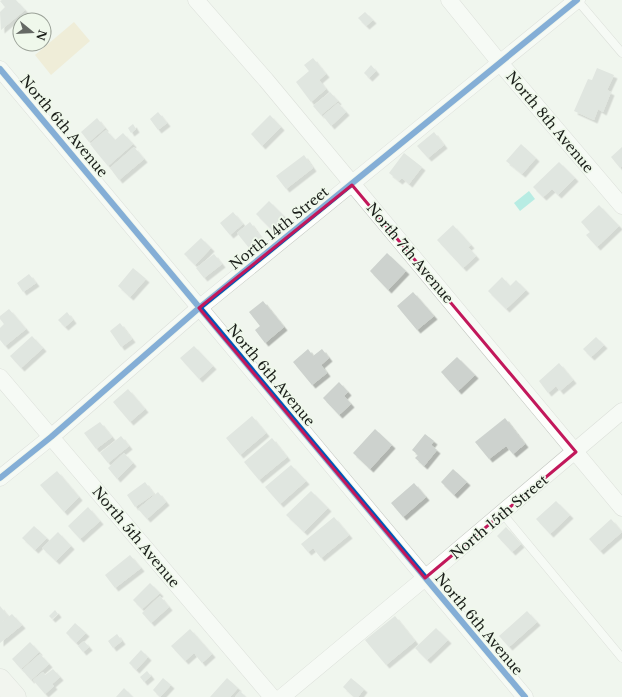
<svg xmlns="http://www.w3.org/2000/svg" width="622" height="697" viewBox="0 0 622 697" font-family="'Libre Baskerville',serif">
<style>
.green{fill:#ede2bd}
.water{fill:#72e1d5}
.building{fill:#cdd2ce;filter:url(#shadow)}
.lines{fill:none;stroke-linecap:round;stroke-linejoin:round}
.lane-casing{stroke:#c1c5bf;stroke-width:9}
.street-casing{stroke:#c1c5bf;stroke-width:17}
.secondary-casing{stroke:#c1c5bf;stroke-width:23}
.lane{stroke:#fdfefc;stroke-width:8}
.street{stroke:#fdfefc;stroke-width:16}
.secondary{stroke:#f3f3ef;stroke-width:22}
.cycleway-casing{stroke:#eff8eb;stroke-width:8}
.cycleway{stroke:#0057b8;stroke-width:6}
.marked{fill:none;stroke:#c2185b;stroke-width:3;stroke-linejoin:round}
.labels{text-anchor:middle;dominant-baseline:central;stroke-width:3.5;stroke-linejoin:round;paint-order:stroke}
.street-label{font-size:14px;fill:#1a1e19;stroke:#eff8eb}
</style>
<defs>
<filter id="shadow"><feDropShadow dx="3.5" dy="3.5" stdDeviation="0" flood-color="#0004"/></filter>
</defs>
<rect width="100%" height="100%" fill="#f0f5ee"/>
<!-- green -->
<path class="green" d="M74,22L90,41L51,75L35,55Z"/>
<!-- water -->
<path class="water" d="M529,191L535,199L520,211L514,203Z"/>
<!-- building -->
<path class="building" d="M2,0H16L25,10L1,30L0,12L5,7L0,1Z
M365,12L373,20L366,26L358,18Z
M313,58L326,74L319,80L326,89L311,102L296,82L309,71L304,65Z
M371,65L376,71L369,78L364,73Z
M597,68L614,75L607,90L611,92L603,112L598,109L594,120L574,111L588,79L592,80Z
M330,92L338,101L321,115L313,106Z
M338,103L346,112L331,126L323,116Z
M158,112L167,123L158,130L150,119Z
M270,115L281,127L262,146L251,134Z
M97,118L105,128L89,142L81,132Z
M133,124L136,129L131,133L128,128Z
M106,130L115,140L123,133L133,144L108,166L98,154L112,142L98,154L90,144Z
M434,132L444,145L428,158L417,146Z
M521,144L536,158L522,174L506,161Z
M134,147L144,159L119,180L110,168Z
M622,147V166L620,168L611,157Z
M404,153L422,167L409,184L402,178L399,181L389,173Z
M304,155L313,168L286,189L276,176Z
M559,162L575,178L558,195L552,189L543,197L533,187Z
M269,201L284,216L271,229L256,214Z
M599,205L619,226L597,247L586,235L590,232L581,222Z
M233,212L243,224L230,235L220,223Z
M250,222L262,239L250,249L237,233Z
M453,225L471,245L468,247L476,256L463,268L437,240Z
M201,238L211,248L195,265L184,254Z
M387,253L406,271L388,290L370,271Z
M214,254L222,264L204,278L196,268Z
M133,268L146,279L130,297L118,286Z
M29,274L36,283L23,292L17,283Z
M502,277L510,286L516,280L526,290L506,309L488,291Z
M413,292L434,316L417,330L397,306Z
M263,301L284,327L265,343L255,330L260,326L249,312Z
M9,309L26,329L5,346L0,340V328L4,324L0,319V316Z
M67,312L73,320L65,327L58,320Z
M120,323L132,339L121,347L110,331Z
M32,336L43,348L21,368L10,356Z
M596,337L604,345L591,357L583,349Z
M194,346L213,366L199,379L180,358Z
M308,349L313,356L322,349L329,358L321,365L327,373L312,385L293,362Z
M457,357L475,375L458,391L441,372Z
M559,363L573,380L560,391L556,386L548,393L539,381Z
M339,382L348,392L344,396L351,404L339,415L323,398Z
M128,389L145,409L130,422L113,402Z
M252,416L266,433L240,455L226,438Z
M505,418L525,444L513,454L506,446L489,459L475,442Z
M100,422L112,437L96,449L84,433Z
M375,429L392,445L370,469L353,453Z
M425,434L434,441L431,445L437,450L424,466L415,458L418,455L412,450Z
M121,436L129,446L108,463L100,453Z
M272,438L287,457L259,480L244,462Z
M124,453L133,463L117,479L108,468Z
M291,465L306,481L280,504L265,487Z
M453,469L467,482L454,495L441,482Z
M57,471L79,497L64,512L40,485Z
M145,482L154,494L135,507L127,495Z
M414,483L426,497L403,517L391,503Z
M311,491L328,508L304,532L286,515Z
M158,492L166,502L147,519L138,509Z
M556,501L570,515L550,534L536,519Z
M88,507L100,521L80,539L68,526Z
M334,517L349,535L321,558L313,548L308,552L301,544Z
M611,519L622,532L600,551L589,539Z
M34,526L47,538L35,550L22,538Z
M506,527L521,544L512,552L497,536Z
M58,532L71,546L56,561L42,548Z
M130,555L141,568L115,588L105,575Z
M150,583L160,593L142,609L133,600Z
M160,596L169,607L151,623L142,613Z
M0,606L8,616L2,622L12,614L22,625L0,643Z
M55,610L58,614L52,619L49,616Z
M527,611L537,622L509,647L499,636Z
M395,616L415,641L386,665L365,640Z
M75,623L86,633L76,643L66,633Z
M436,628L448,640L427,660L415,648Z
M190,629L212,654L202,663L194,653L185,661L171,646Z
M117,634L122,641L113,648L108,641Z
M84,641L89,647L83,652L78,646Z
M30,642L39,652L21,669L12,659Z
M141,650L148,657L136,670L129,663Z
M40,654L49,664L31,680L22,670Z
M53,669L60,677L52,684L54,686L45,694L33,680L43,672L45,675Z
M147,671L151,676L144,682L140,677Z
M163,678L171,685L160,697L153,690Z
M227,678L238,688L230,697H210Z
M351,678L364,689L358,697H354L343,687Z
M124,688L133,697H116Z
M240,691L246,697H235Z"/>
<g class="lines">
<defs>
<path id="lane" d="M577,0L622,53
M502,513L622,658"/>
<path id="street" d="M196,0L266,80L622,508
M449,0L500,63L622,206
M0,69L525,697
M0,377L272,697
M0,478L51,437L199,308L577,0
M282,697L425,578L622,411"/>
<path id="secondary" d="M0,680L15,697"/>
</defs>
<!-- lane casing -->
<use href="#lane" class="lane-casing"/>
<!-- street casing -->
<use href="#street" class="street-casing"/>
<!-- secondary casing -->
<use href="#secondary" class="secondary-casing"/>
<!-- lane -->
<use href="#lane" class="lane"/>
<!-- street -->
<use href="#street" class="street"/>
<!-- secondary -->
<use href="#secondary" class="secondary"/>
<defs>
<path id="cycleway" d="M0,69L525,697
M0,478L51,437L199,308L577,0"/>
</defs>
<!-- cycleway casing -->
<use href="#cycleway" class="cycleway-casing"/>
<!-- cycleway -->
<use href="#cycleway" class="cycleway"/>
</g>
<!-- marked area -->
<path d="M0 0H622V697H0ZM352,185L576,452L425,578L199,308Z" fill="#f0f5ee" fill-opacity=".55" fill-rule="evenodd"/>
<path class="marked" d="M352,185L576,452L425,578L199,308Z"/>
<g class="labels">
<!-- street labels -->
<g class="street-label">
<text transform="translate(550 122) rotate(50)">North 8th Avenue</text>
<text transform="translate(64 126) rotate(50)">North 6th Avenue</text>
<text transform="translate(279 228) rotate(-39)">North 14th Street</text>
<text transform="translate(410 253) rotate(50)">North 7th Avenue</text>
<text transform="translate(271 375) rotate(50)">North 6th Avenue</text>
<text transform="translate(499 517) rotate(-40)">North 15th Street</text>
<text transform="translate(136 537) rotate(50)">North 5th Avenue</text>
<text transform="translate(479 624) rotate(50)">North 6th Avenue</text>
</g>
</g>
<!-- north arrow -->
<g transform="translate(32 32) rotate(108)"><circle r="19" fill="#eff8eb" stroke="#9aa197"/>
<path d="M0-3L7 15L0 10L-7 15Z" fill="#656964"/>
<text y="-6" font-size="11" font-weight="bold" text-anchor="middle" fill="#1a1e19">N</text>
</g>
</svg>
